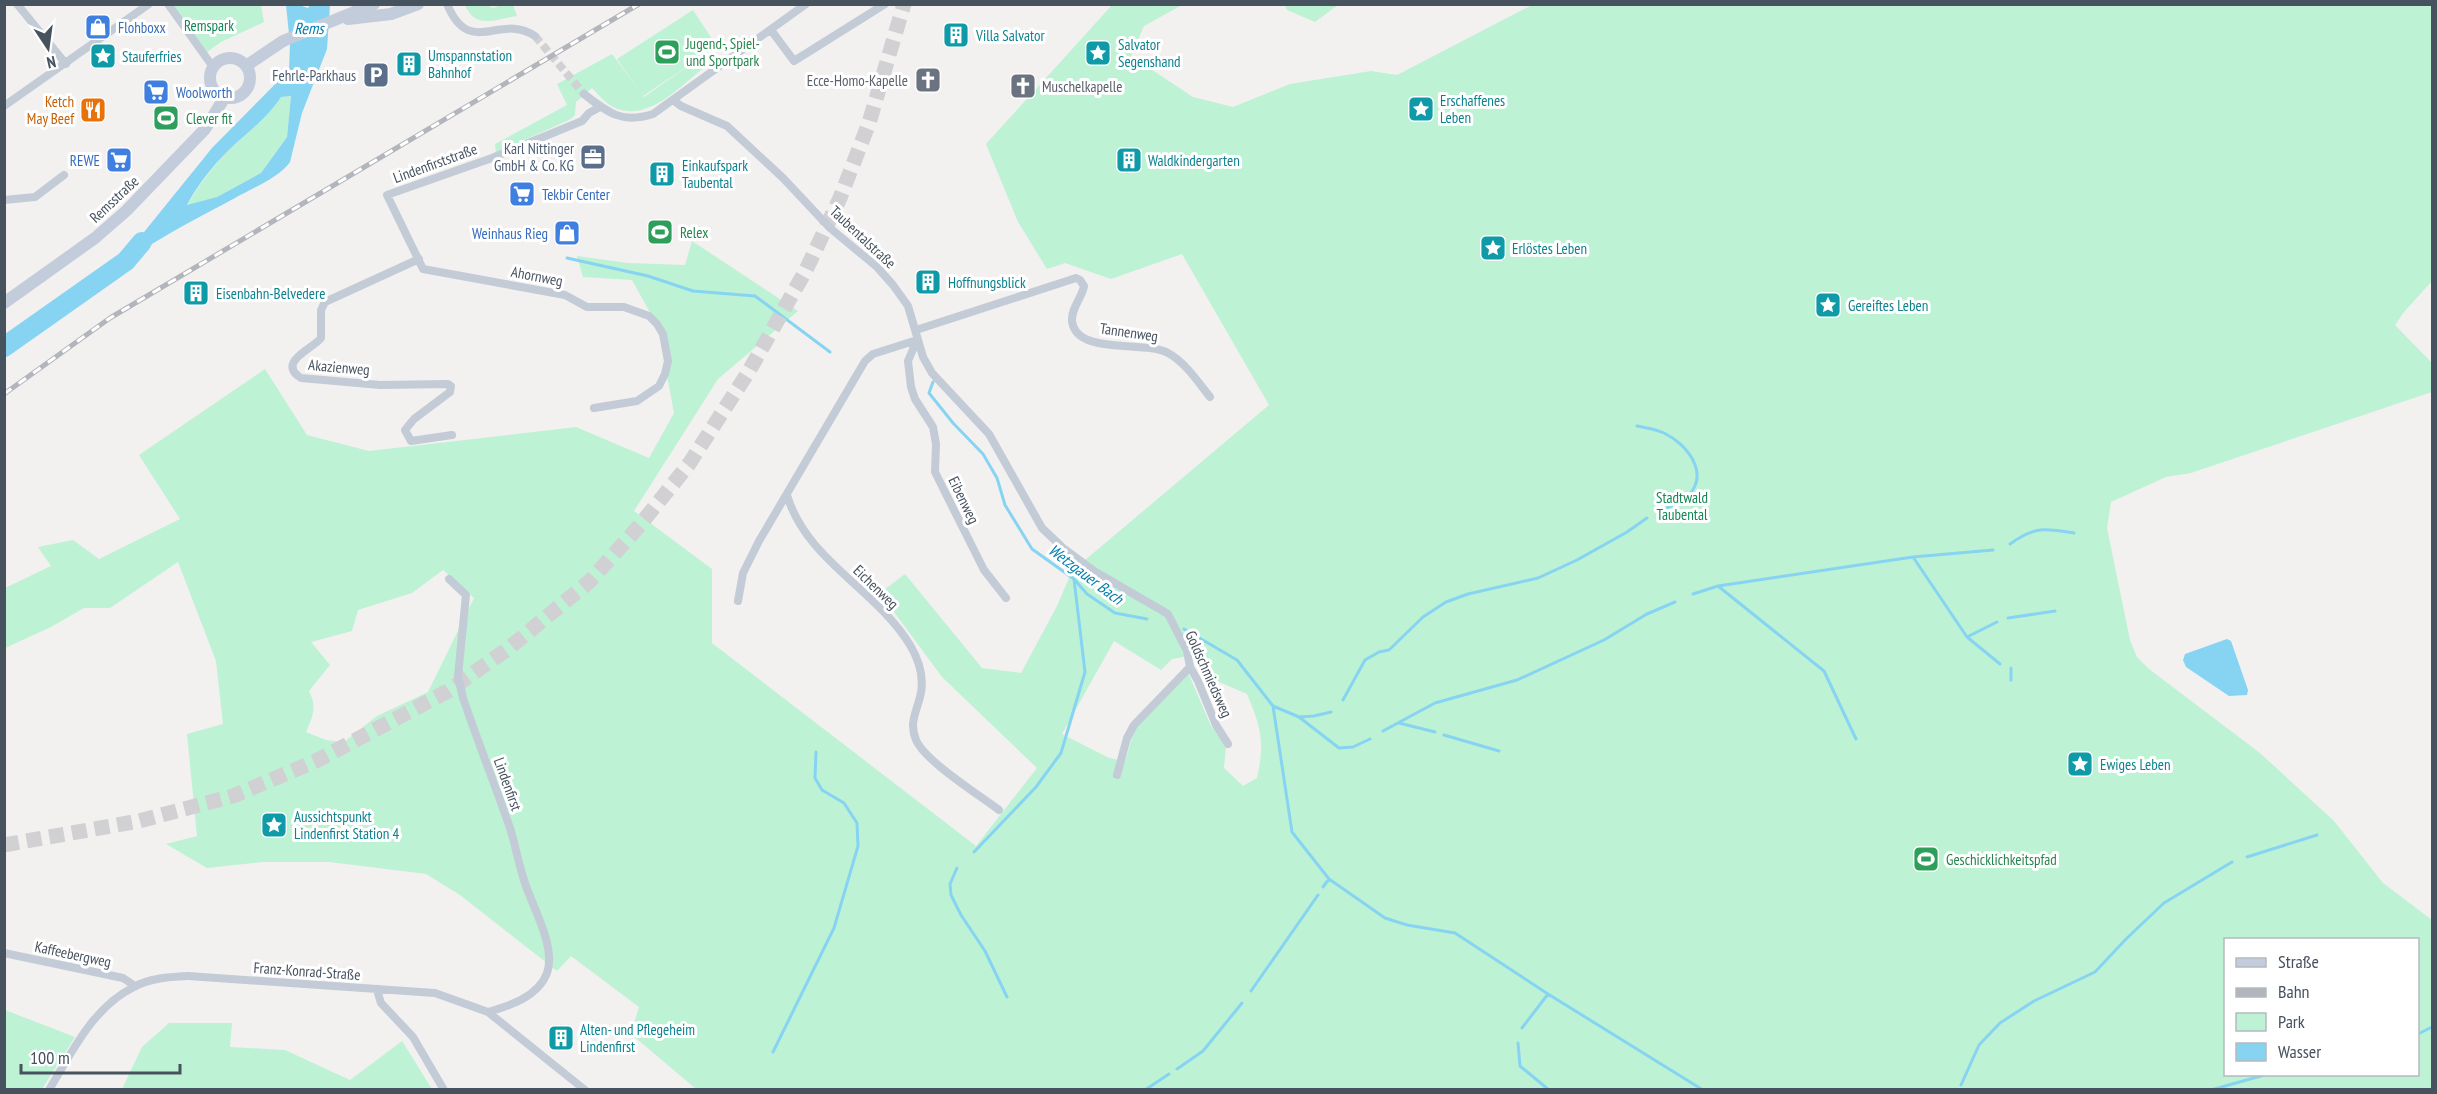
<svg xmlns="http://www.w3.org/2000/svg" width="2437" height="1094" viewBox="0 0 2437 1094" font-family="'PT Sans Narrow',sans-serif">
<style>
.green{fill:#bdf2d5;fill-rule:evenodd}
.water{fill:#87d4f2;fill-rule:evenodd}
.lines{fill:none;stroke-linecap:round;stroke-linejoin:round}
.stream{stroke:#87d4f2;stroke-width:3}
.river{stroke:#87d4f2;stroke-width:20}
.street-tunnel{stroke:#d1d0d3;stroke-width:8;stroke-dasharray:8 4;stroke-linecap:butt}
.highway-tunnel{stroke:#d1d0d3;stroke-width:15;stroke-dasharray:15 8;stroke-linecap:butt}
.street{stroke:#c3cbd6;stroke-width:8}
.secondary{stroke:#c2ccda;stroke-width:12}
.rail-casing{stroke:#b2b5bb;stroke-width:5}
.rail{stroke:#fff;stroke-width:3;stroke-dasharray:9;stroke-linecap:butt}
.labels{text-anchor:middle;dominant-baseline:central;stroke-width:6;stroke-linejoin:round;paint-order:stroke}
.park-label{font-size:15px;fill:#128654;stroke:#fff}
.shop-label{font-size:15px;fill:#366cbe;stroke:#fff;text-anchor:start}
.culture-label{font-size:15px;fill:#0d838f;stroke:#fff;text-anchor:start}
.leisure-label{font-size:15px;fill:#27864d;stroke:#fff;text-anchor:start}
.service-label{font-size:15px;fill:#4e5e75;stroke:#fff;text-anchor:end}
.worship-label{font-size:15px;fill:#5b616d;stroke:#fff;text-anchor:end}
.food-label{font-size:15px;fill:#c56008;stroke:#fff;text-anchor:end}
.street-label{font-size:15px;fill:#47525f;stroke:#fff}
.water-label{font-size:16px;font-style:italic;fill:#057ead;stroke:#fff}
</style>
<rect width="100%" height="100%" fill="#f3f0f0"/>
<!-- green -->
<path class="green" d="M173,5H261L264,22L221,42L203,55Z
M465,5H487L493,8L502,5H513L517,16C496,19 475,30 465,5Z
M1112,5H1182L1144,26L1131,56L1193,97L1233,107L1290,84L1371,71L1397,75L1532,5H2432V281L2404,312L2395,325L2432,363V392L2191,473L2166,477L2111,502L2107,528L2130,640L2137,657L2149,669L2260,753L2334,821L2383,883L2432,920V1089H696L631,1034L639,1007L571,956L557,971L460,895L426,874L329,862H263L207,868L166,844L197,836L187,734L223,724L216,661L178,562L110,608H84L51,627L5,648V588L51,566L38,547L73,540L99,559L180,519L139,455L265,369L307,435L369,451L576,427L649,458L674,413L658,327L632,280L583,277L577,256L628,263L685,265L692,241L798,311L718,379L634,511L712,569V643L976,846L1037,768L942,677L880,593L905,574L982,668L1021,673L1057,606L1072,571L1269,405L1182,254L1111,279L1065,263L1047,269L1018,222L986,144ZM443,570L474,598L428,692L377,716L344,742L326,740L306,732C313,716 317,707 309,691L330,665L311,642L352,631L358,610L412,593ZM1114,641L1161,670L1172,659L1195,655L1210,678L1247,694C1261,727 1265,742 1257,778L1243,786L1224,768L1226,747L1210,724L1187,670L1135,727L1125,762L1107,757L1062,734ZM2226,940H2418V1074H2226Z
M1285,5V4L1338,5L1315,22L1287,10Z
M693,10L716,45L700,56L706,66C681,85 648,124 613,107C605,103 598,94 592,88L576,102L575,115L571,119L496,153L495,144L567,105L557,84L612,54L644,97L695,61L643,96L617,59Z
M291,96L287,137L261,173L217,197L187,206C198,186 213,166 229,150C247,132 267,119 281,97Z
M5,1010L75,1037L42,1089H5Z
M169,1023H232L230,1047L285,1050L350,1080L402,1041L432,1089H122L142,1047Z"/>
<!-- water -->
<path class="water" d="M286,5H299L308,8L310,5H330L327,49L302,113L290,162C279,178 252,188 235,198C198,218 160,237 126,261L140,237L212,148L289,70L290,44ZM291,96L287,137L261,173L217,197L187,205C197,186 213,165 229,150C247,132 267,119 281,97Z
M2227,639L2231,641L2248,690L2247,695L2229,696L2186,667L2183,660L2185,654Z"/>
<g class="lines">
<!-- stream -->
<path class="stream" d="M567,258L648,276L693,291L755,296L830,352
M933,382L929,393L953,423L983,454L997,478L1005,505L1032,549L1074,579L1087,594L1115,613L1147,619
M1637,426C1646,428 1656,429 1664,433C1687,444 1711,474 1687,497C1681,503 1669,507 1662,510
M2010,544C2035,526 2045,528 2074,533
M1913,557L1993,550
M1718,586L1824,671L1856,739
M1693,594L1718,586L1913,557L1967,637L2000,664
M2008,618L2055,611
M1184,629L1237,660L1273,706L1292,832L1329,879L1385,918L1407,925L1455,933L1548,994L1703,1090
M1967,637L1997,622
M2011,668V680
M1343,700L1365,660L1379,652L1389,650L1423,617L1446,602L1468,594L1538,578L1577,560L1627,532L1647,518
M1273,706L1299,717L1339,748L1353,747L1370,739
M1299,717L1314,716L1331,712
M1399,723L1435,732
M1383,731L1435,703L1517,680L1604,640L1647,614L1675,602
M1444,735L1499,751
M974,852L1036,787L1061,753L1085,672L1074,579
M2247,857L2317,835
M957,868L950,884L951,895L961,915L985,951L1007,997
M1323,887L1329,879
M1251,991L1318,895
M1522,1028L1548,994
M2420,1033L2432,1027
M1518,1043L1520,1066L1549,1090
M773,1052L834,928L858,846L857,823L844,803L822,790L815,778L816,752
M1177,1069L1203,1051L1242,1003
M1961,1085L1979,1045L2000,1023L2034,1001L2095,972L2126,939L2164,903L2232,862
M1145,1090L1169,1074
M2211,1090L2268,1074"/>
<!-- river -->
<path class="river" d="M4,347L126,261L142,242"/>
<!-- street-tunnel -->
<path class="street-tunnel" d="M535,36L584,94"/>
<!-- highway-tunnel -->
<path class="highway-tunnel" d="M4,845L139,821L233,796L316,761L448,691L509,648L590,581L640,525L689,464L749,371L806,270L840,198L869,123L904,4"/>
<!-- street -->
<path class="street" d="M17,4L66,64
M168,4L213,67
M447,4C470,59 499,12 535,36
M771,30L794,61L885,4
M584,94C608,113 622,124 653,114L806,4
M673,100L681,106L727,126L783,178L830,228L877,267L893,285L908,306L923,357L932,373L989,434L1042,528L1063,548L1094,571L1168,614L1187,651L1190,667L1198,681L1216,725L1228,744
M4,106L149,4
M4,200L35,197L64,175
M419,259L325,302L321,310V338C313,349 276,362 301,378L380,385L448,384L451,386L450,392L414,419L405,430L411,441L452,435
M916,330L1076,278L1080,280L1084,286C1082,298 1071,308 1072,321C1076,356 1146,340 1168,353C1185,362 1198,382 1210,397
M917,340L908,361L911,387L915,399L933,427L936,444L935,472L984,570L1006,598
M594,408L637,401L659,386L665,374L668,361L663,334L657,324L649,316L624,307H587L565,295L423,269L387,195L492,158L582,121L589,113L600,107
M787,495C806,560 876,589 910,645C919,660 925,678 920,697C916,713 909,723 916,740C925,761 979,795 999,810
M449,579L466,595L458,676L463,698C478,742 495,785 510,828C516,847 519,867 526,886C534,909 556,948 547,973C538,997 509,1006 488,1012
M738,601L743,573L759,541L865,361L873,354L917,340
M1117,775L1127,738L1134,725L1190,667
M4,953L123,978L135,986
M377,990L381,1003L413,1037L444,1090
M49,1090C72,1052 93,1007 134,987C150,978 170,977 188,976L435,993L488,1012L585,1090"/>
<!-- secondary -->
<path class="secondary" d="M348,19L391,14L418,4
M210 78a20 20 0 1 1 40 0a20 20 0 1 1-40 0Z
M246,66L283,41L374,4
M4,303L95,238L126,211L205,129L225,97"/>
<defs>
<path id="rail" d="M4,394L110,318L639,4"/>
</defs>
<!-- rail casing -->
<use href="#rail" class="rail-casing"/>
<!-- rail -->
<use href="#rail" class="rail"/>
</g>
<!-- icons -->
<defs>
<symbol id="shop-square" viewBox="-11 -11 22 22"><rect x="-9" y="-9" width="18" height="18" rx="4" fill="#3f7fe0" stroke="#fff"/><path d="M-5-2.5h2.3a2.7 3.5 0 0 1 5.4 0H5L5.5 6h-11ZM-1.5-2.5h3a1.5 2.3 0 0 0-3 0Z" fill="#fff"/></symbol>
<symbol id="building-square" viewBox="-11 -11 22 22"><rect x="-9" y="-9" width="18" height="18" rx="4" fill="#0f9aa8" stroke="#fff"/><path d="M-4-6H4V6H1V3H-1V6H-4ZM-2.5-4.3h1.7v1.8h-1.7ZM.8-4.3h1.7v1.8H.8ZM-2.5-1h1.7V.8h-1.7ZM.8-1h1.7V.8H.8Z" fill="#fff"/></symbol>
<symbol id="stadium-square" viewBox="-11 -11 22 22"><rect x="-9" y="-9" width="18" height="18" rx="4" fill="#2e9e5b" stroke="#fff"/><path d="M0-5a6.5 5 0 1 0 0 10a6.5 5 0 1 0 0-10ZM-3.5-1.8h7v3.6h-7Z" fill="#fff"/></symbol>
<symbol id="sight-square" viewBox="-11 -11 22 22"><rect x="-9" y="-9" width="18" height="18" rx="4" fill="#0f9aa8" stroke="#fff"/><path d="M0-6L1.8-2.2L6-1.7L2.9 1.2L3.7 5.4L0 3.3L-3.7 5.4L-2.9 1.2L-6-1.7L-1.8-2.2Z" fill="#fff"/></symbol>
<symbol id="parking-square" viewBox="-11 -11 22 22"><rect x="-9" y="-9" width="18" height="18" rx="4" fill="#5c6f8a" stroke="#fff"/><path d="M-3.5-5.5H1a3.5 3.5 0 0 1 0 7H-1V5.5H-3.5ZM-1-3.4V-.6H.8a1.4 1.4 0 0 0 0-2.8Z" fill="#fff"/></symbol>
<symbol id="church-square" viewBox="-11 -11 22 22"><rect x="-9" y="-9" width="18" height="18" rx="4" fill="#6b7280" stroke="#fff"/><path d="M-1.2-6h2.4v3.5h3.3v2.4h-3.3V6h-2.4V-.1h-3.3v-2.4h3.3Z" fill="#fff"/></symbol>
<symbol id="supermarket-square" viewBox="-11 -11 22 22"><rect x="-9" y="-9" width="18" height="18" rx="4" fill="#3f7fe0" stroke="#fff"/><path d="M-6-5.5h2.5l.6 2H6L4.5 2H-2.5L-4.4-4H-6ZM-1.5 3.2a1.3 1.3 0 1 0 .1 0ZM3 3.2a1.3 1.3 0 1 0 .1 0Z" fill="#fff"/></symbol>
<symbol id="restaurant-square" viewBox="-11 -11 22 22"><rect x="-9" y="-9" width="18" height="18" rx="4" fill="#e8710a" stroke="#fff"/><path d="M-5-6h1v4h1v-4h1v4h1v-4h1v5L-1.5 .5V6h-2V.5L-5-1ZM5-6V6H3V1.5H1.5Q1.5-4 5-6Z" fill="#fff"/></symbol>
<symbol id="office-square" viewBox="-11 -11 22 22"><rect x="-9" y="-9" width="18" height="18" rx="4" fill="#5c6f8a" stroke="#fff"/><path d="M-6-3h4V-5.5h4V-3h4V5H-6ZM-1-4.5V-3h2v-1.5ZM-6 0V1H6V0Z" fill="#fff"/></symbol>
</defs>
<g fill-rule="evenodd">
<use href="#shop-square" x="83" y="12" width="30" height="30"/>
<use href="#building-square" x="941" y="20" width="30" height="30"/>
<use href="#stadium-square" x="652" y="37" width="30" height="30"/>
<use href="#sight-square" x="1083" y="38" width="30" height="30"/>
<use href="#sight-square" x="88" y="41" width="30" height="30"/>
<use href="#building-square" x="394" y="49" width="30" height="30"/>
<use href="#parking-square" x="361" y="60" width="30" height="30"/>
<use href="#church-square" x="913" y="65" width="30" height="30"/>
<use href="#church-square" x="1008" y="71" width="30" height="30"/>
<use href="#supermarket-square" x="141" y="77" width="30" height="30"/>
<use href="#sight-square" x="1406" y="94" width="30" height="30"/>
<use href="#restaurant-square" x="78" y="95" width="30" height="30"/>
<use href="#stadium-square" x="151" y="103" width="30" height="30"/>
<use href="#office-square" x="578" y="142" width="30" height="30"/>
<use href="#supermarket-square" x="104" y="145" width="30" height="30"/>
<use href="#building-square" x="1114" y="145" width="30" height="30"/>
<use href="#building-square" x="647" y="159" width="30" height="30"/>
<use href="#supermarket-square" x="507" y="179" width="30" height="30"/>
<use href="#stadium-square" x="645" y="217" width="30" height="30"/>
<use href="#shop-square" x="552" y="218" width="30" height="30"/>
<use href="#sight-square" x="1478" y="233" width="30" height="30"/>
<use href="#building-square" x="913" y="267" width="30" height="30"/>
<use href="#building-square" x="181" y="278" width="30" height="30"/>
<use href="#sight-square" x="1813" y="290" width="30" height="30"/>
<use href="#sight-square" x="2065" y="749" width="30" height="30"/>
<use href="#sight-square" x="259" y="810" width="30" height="30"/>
<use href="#stadium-square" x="1911" y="844" width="30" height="30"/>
<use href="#building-square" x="546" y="1023" width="30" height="30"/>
</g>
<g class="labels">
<!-- park labels -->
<g class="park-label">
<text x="209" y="25">Remspark</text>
<text x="1682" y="497">Stadtwald<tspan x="1682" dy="17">Taubental</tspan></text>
</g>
<!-- shop labels -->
<g class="shop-label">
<text x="118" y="27">Flohboxx</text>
<text x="176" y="92">Woolworth</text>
<text x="100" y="160" text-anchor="end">REWE</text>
<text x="542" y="194">Tekbir Center</text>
<text x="548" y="233" text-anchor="end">Weinhaus Rieg</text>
</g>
<!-- culture labels -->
<g class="culture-label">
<text x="976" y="35">Villa Salvator</text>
<text x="1118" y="44">Salvator<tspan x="1118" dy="17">Segenshand</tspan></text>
<text x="428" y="55">Umspannstation<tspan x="428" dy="17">Bahnhof</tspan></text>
<text x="122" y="56">Stauferfries</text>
<text x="1440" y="100">Erschaffenes<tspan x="1440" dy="17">Leben</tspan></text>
<text x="1148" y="160">Waldkindergarten</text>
<text x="682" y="165">Einkaufspark<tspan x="682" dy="17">Taubental</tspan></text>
<text x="1512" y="248">Erlöstes Leben</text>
<text x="948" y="282">Hoffnungsblick</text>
<text x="216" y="293">Eisenbahn-Belvedere</text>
<text x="1848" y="305">Gereiftes Leben</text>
<text x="2100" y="764">Ewiges Leben</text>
<text x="294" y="816">Aussichtspunkt<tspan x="294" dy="17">Lindenfirst Station 4</tspan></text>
<text x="580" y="1029">Alten- und Pflegeheim<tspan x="580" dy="17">Lindenfirst</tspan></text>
</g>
<!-- leisure labels -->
<g class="leisure-label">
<text x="686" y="43">Jugend-, Spiel-<tspan x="686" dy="17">und Sportpark</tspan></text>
<text x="186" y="118">Clever fit</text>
<text x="680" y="232">Relex</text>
<text x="1946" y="859">Geschicklichkeitspfad</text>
</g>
<!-- service labels -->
<g class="service-label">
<text x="356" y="75">Fehrle-Parkhaus</text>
<text x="574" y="148">Karl Nittinger<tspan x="574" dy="17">GmbH &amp; Co. KG</tspan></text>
</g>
<!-- worship labels -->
<g class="worship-label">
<text x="908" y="80">Ecce-Homo-Kapelle</text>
<text x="1042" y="86" text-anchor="start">Muschelkapelle</text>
</g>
<!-- food labels -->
<g class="food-label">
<text x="74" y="101">Ketch<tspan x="74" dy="17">May Beef</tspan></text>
</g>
<!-- street labels -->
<g class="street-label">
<text transform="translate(435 163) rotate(-20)">Lindenfirststraße</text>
<text transform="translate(114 199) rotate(-43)">Remsstraße</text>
<text transform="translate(863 237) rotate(43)">Taubentalstraße</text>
<text transform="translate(537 276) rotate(11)">Ahornweg</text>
<text transform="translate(1129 332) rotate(8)">Tannenweg</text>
<text transform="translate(339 367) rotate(5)">Akazienweg</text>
<text transform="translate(964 500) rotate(64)">Eibenweg</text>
<text transform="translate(876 587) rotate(44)">Eichenweg</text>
<text transform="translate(1209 674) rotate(66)">Goldschmiedsweg</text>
<text transform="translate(508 784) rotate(70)">Lindenfirst</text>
<text transform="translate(73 954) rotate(12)">Kaffeebergweg</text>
<text transform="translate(307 971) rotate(4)">Franz-Konrad-Straße</text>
</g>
<!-- water labels -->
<g class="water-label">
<text x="309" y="28">Rems</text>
<text transform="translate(1086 574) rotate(37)">Wetzgauer Bach</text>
</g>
</g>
<!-- border -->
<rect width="2437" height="1094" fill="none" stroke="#47525f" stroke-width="12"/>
<!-- legend -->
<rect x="2224" y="938" width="195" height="138" fill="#ffffff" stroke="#b5babf" stroke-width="1.5"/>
<rect x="2236" y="958" width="30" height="9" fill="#c2ccda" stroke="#b5babf" stroke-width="1.5"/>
<text x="2278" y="968" font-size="18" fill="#47525f">Straße</text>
<rect x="2236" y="988" width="30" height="9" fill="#b2b5bb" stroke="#b5babf" stroke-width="1.5"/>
<text x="2278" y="998" font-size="18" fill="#47525f">Bahn</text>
<rect x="2236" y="1013" width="30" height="18" fill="#bdf2d5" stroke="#b5babf" stroke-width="1.5"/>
<text x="2278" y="1028" font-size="18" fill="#47525f">Park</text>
<rect x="2236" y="1043" width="30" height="18" fill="#87d4f2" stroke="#b5babf" stroke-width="1.5"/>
<text x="2278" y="1058" font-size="18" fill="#47525f">Wasser</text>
<!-- north arrow -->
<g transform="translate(48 48) rotate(167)" stroke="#ffffff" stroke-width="4.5" paint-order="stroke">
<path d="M0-4.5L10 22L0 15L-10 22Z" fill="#47525f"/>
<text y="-9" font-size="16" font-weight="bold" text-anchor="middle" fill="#47525f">N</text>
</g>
<!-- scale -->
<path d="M21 1064v9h159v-9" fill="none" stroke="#47525f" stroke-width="3"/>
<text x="30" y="1064" font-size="18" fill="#47525f" stroke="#ffffff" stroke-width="4.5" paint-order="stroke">100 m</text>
</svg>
